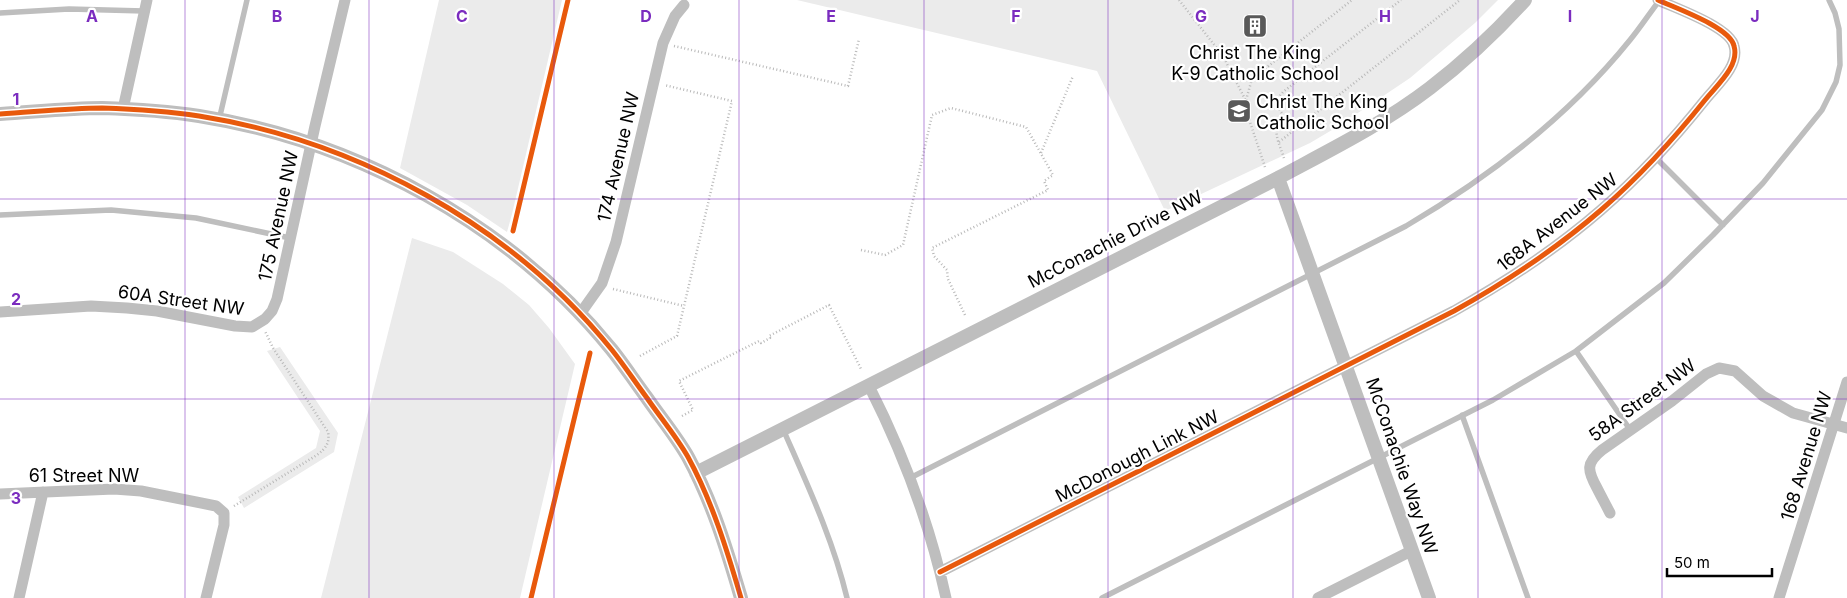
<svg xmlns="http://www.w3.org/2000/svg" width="1847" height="598" viewBox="0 0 1847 598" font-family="Inter,sans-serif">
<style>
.green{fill:#ebebeb}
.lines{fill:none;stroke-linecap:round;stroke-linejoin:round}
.path{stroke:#b9b9b9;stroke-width:2.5;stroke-dasharray:1 2.5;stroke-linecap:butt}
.service{stroke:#bebebe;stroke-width:5.5}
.minor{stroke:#bebebe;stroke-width:11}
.tertiary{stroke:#bebebe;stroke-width:14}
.cycleway-casing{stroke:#fff;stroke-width:8}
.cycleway{stroke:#e8590c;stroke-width:5}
.grid{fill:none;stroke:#7b2cbf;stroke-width:1;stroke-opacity:0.55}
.labels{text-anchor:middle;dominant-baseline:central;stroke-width:4.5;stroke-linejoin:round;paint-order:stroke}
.poi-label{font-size:18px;fill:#000;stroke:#fff}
.street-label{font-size:18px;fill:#000;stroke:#fff}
.grid-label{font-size:16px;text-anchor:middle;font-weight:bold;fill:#7b2cbf;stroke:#fff;stroke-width:4.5;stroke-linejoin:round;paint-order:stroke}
</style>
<rect width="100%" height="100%" fill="#fff"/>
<!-- green -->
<path class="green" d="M439,0H562L512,214L507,232L467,205L400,168Z
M797,0H1498L1475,23L1410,78L1337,127L1310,143L1165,211L1097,71Z
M412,238L453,252L503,284L529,305L549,328L575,364L520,598H321Z
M280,347L338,433L334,452L244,508L238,497L316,448L320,431L267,351Z"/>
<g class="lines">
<!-- path -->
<path class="path" d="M1179,0L1223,56L1245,99
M674,46L848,86L859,39
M1279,142L1460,0
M1041,153L1073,76
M1284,158C1279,142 1270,129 1284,117L1275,102L1283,92L1401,0
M1265,167L1249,119L1246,100L1252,79L1352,0
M861,250L885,255L903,245L932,115L951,108L1026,127L1053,175L1044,181L1048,190L932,248L934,256L947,270L948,279L965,315
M613,289L684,306
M640,356L677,336L732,101L664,85
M682,416L693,410L679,381L759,341L761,343L770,338L769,336L829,305L861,369
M234,506L317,455C326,448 330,443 328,432L273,348L265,331"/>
<!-- service -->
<path class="service" d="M0,13L69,9L144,11
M219,120L247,0
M1655,157L1723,225
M0,215L111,210L196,218L290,238
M1576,351L1631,431
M1462,415L1528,598
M783,429C807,484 833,539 847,598
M910,478L1406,226C1491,176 1568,117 1630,40C1640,28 1649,14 1659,1
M1102,598L1493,400L1576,351L1664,283L1713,235L1763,183L1822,110L1836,82L1840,65L1839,29L1835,13L1829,0"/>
<!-- minor -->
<path class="minor" d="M123,109L147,0
M0,312L91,306L127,308L157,311L235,326L252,327L265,319L272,311L277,299L315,126L345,0
M580,314L602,283L616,242L663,43L675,16L684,5
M869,386C903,453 930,525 946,598
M0,494L114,489L141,491L216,506L224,513V525L206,598
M1610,513C1606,505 1601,496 1597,488C1587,470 1586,463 1602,450L1672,401L1706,374L1719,368L1735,371L1763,396L1793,413L1847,428
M940,572L1454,311C1506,282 1556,249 1601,210C1639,177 1673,140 1705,100C1716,86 1740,66 1734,46C1730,27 1675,8 1658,0
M19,598L43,492
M1318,598L1411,551
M1779,598L1847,382"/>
<!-- tertiary -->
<path class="tertiary" d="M0,114C34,112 68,108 102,108C134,109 167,111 199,116C357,141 511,225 612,350C624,365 635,382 647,398C660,417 676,436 688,457C712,501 727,550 741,598
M1278,178L1429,598
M696,473L1278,178C1330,150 1383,124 1430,88C1464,62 1496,32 1525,0"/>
<defs>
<path id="cycleway" d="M0,114C34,112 68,108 102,108C134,109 167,111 199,116C357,141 511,225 612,350C624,365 635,382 647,398C660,417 676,436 688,457C712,501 727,550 741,598
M513,231L568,0
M940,572L1454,311C1506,282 1556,249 1601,210C1639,177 1673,140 1705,100C1716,86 1740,66 1734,46C1730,27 1675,8 1658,0
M531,598L590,353"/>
</defs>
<!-- cycleway casing -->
<use href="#cycleway" class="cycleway-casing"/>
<!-- cycleway -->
<use href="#cycleway" class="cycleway"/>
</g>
<!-- grid -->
<path class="grid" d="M185,0V598M369,0V598M554,0V598M739,0V598M924,0V598M1108,0V598M1293,0V598M1478,0V598M1662,0V598M0,199H1847M0,399H1847"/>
<!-- icons -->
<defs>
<symbol id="building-square" viewBox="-11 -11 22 22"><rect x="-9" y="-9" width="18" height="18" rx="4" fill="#595959" stroke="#fff"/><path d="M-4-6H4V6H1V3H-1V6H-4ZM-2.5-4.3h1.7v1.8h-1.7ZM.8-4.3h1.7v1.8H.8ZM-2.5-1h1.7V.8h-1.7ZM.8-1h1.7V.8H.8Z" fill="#fff"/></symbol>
<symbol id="school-square" viewBox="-11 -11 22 22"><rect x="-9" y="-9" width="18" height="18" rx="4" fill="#595959" stroke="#fff"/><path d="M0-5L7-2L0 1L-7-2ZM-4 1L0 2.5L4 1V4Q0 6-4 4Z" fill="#fff"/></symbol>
</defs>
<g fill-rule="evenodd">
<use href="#building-square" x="1241" y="12" width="28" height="28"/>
<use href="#school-square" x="1225" y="97" width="28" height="28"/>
</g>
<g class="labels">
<!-- poi labels -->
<g class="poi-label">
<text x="1255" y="52">Christ The King<tspan x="1255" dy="21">K-9 Catholic School</tspan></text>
<text x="1256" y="101" text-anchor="start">Christ The King<tspan x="1256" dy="21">Catholic School</tspan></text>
</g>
<!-- street labels -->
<g class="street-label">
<text transform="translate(618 157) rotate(-77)">174 Avenue NW</text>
<text transform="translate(278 216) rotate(-78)">175 Avenue NW</text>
<text transform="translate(1557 222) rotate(-38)">168A Avenue NW</text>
<text transform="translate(1115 239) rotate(-27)">McConachie Drive NW</text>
<text transform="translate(181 300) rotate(8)">60A Street NW</text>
<text transform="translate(1642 400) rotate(-36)">58A Street NW</text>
<text transform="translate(1137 456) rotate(-27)">McDonough Link NW</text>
<text transform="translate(1806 456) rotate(-73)">168 Avenue NW</text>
<text transform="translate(1402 466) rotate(71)">McConachie Way NW</text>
<text x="84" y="475">61 Street NW</text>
</g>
</g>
<g class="grid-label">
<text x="92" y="22">A</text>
<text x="277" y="22">B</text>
<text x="462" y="22">C</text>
<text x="646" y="22">D</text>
<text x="831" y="22">E</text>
<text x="1016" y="22">F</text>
<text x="1201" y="22">G</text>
<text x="1385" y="22">H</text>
<text x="1570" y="22">I</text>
<text x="1755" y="22">J</text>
<text x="16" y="105">1</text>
<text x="16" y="305">2</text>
<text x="16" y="504">3</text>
</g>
<!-- scale -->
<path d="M1667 568v8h105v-8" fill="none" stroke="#000000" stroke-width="2.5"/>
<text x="1674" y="568" font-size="15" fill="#000000" stroke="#ffffff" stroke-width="4" paint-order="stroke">50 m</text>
</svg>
